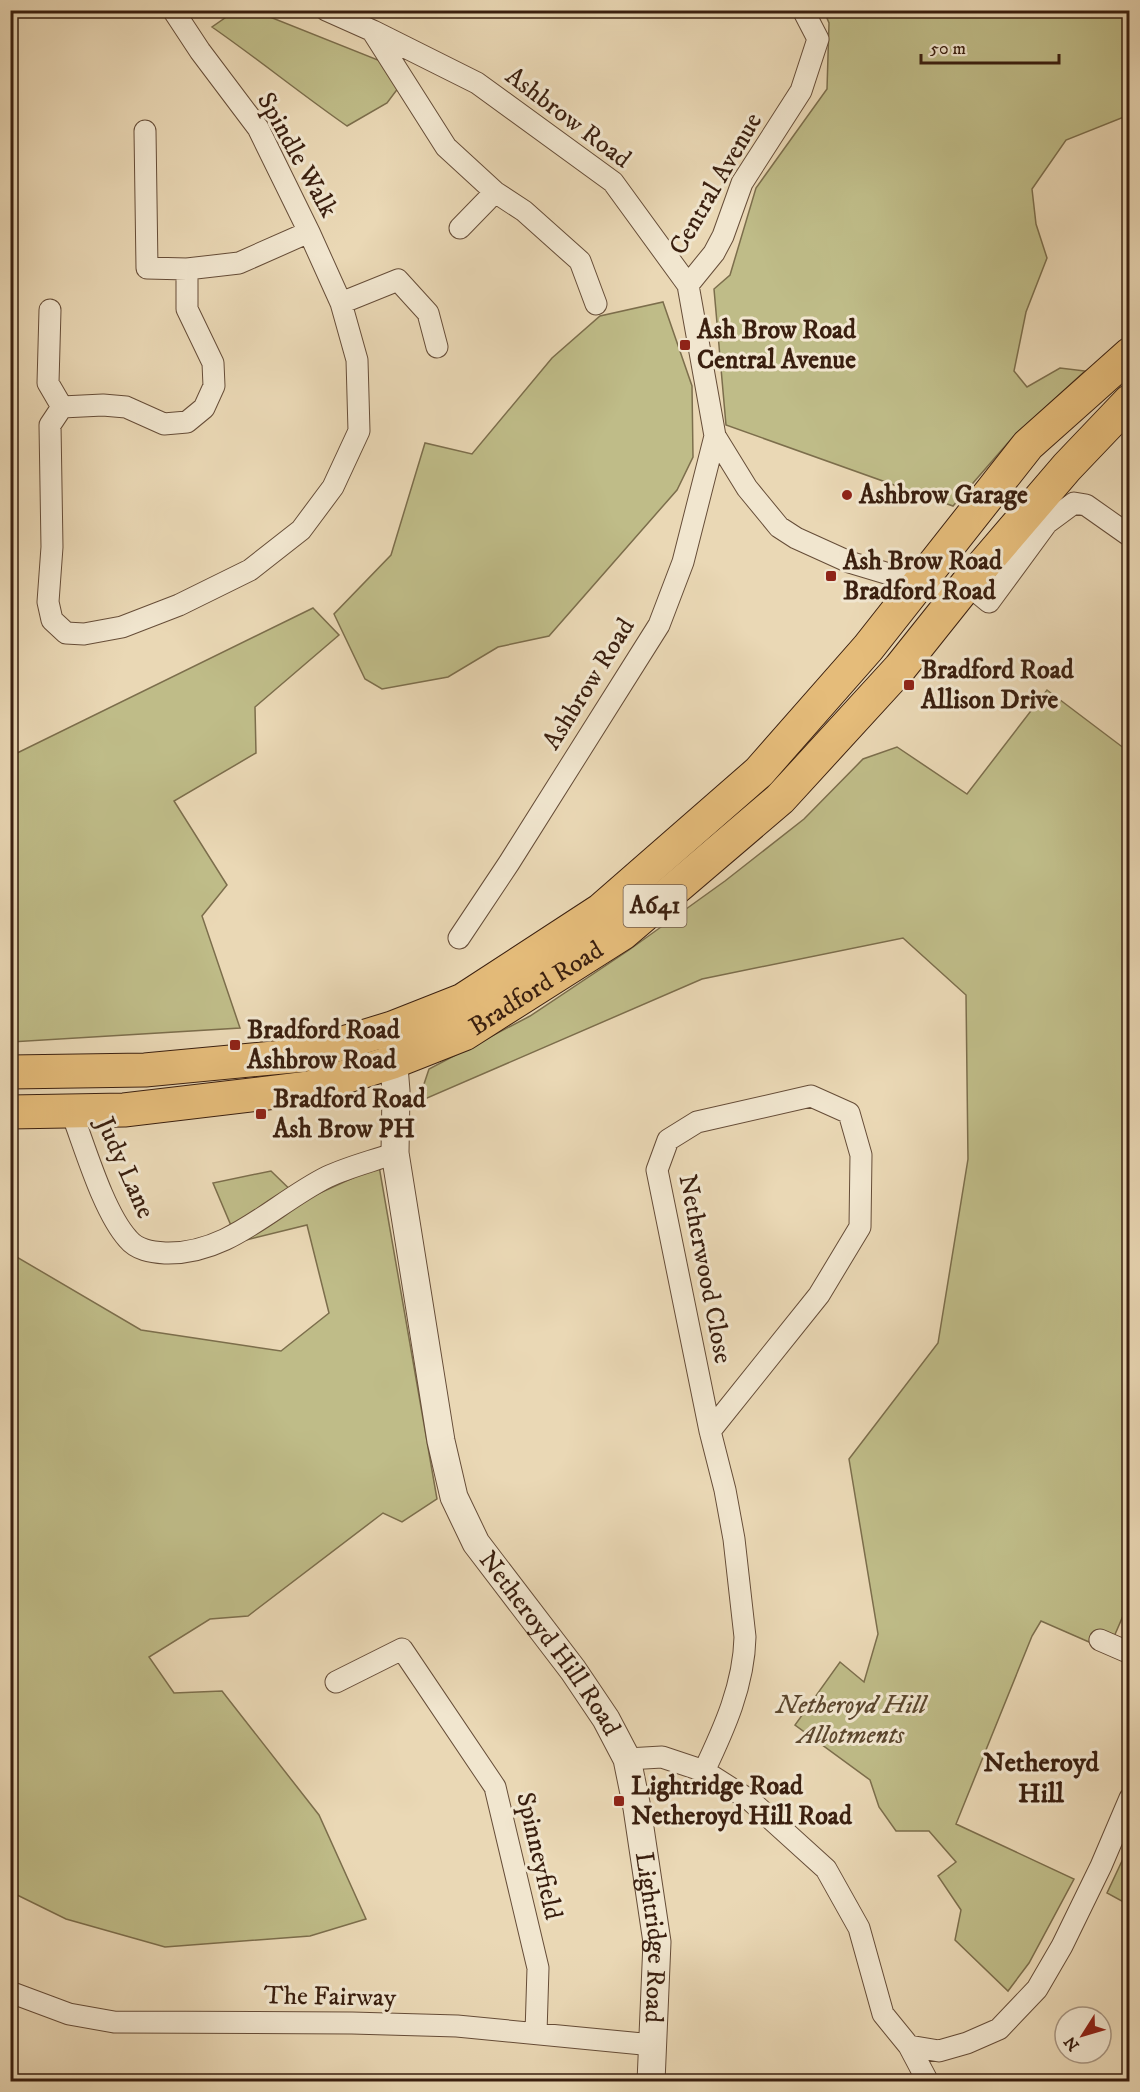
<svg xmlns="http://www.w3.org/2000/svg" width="1140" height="2092" viewBox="0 0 1140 2092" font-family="'IM FELL DW Pica',serif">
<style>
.green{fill:#bfbc88;stroke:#7c6e4c;stroke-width:1.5}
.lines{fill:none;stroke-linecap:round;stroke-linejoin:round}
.minor-casing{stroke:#664d38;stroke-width:23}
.tertiary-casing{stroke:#664d38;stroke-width:29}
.primary-casing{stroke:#3a1f0f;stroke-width:35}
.minor{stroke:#f1e6cf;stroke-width:21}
.tertiary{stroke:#f1e6cf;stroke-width:27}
.primary{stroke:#e5bc7a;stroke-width:33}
.poi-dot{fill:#8f2418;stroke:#f1e6cf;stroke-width:2}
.labels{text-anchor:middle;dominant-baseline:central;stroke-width:6;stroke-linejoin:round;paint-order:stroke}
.shield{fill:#f1e6cf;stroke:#715b49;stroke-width:1.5}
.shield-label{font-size:24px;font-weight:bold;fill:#3a1f0f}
.street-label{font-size:26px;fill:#3a1f0f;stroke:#f1e6cf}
.poi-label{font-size:26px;font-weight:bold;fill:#3a1f0f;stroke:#f1e6cf;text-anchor:start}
.park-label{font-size:26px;font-style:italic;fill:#5b462d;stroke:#f1e6cf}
.neighbourhood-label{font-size:27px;font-weight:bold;fill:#3a1f0f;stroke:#f1e6cf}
</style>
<rect width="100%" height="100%" fill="#ead8b5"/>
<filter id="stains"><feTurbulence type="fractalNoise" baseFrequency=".00333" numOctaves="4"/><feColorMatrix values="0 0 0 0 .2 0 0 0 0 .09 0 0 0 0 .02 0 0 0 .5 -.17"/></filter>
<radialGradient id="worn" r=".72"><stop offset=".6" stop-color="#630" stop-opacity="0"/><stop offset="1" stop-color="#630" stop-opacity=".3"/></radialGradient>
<!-- green -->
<path class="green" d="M235,11H255L383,62L399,87L387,103L347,126C301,94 258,59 212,27Z
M824,11H1129V115L1066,140L1032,189L1036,224L1047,258L1026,312L1014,371L1027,387L1060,368L1085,371L1013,437L953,506L726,425L714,289L730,275L756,188L827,89L829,23Z
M663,302L692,386L693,457L677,490L549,636L498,647L448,677L382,689L365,679L334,614L391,555L425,443L472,454L552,358L600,316Z
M313,608L339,635L255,707L256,753L174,801L227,885L202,916L240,1028L11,1042V756Z
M1047,690L1129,752V1602L1113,1639L1095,1632L1089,1642L1041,1621L1032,1636L956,1824L1074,1879L1029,1963L1008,1991L955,1940L961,1910L938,1876L956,1862L929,1831H896L879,1807L870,1780L795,1725L840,1662L864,1682L878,1634L849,1459L938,1343L968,1159L966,995L903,938L702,979L418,1102L429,1069L530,1016L629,950L725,881L804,819L863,759L897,747L967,794Z
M379,1166L437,1499L402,1522L383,1513L248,1616L210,1619L149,1657L174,1693L222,1691L319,1815L366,1919L310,1936L165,1947L66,1919L11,1892L10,1253L141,1330L281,1351L329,1313L307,1225L238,1242L213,1183L271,1171L302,1201Z
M1129,1846V1905L1107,1893Z"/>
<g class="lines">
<defs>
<path id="minor" d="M173,10L200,51L258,128L309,232L341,303L398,280L428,313L437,347
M326,10L373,31L477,83L613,182L688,285L715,436L747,488L779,527L796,538L849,562L919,583L957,597
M373,32L446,147L495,192L524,211L580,261L596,304
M145,131L147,268L187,269L239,263L309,232
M460,228L495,192
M187,269V309L213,363L214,386L204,408L187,422L164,424L126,407L103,405L62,407L50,425L52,547L48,602L52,620L66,633L84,634L122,627L179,605L250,570L301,530L333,487L359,431L357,360L341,303
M688,285L714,253L723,236L742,183L801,91L818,39L803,10
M50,310L48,383L62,407
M967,584L989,602L1047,523L1074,503L1086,505L1130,536
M459,938L509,863L659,625L683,562L715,436
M71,1111C85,1147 103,1211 128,1239C137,1250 151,1252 165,1253C229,1255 273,1204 327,1177C348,1167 373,1161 395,1153
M1100,1640L1130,1653
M336,1682L402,1649L495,1787L538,1968L536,2033
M627,1759L662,1757L704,1771L751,1801L826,1869L859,1928L883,2014L909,2046L928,2082
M704,1771C724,1729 744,1685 745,1637L734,1539L725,1490L710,1431L657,1170L668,1140L697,1122L811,1096L849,1113L861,1155L860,1227L819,1295L710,1431
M10,1992L69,2014L114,2022L352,2023L457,2026L653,2045
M909,2046L939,2051L967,2043L999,2029L1037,1989L1062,1946L1101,1866L1130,1798"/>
<g id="tertiary">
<path id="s1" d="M392,1042L396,1091L395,1153L441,1441L454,1497L476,1543L573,1670L606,1719L627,1759L637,1808L657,1942L651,2082"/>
</g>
<g id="primary">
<path d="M10,1072L145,1070L304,1055L392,1028L463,1000L601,910L759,772L868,648L1028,445L1130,354"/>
<path id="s2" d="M10,1112L124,1110L309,1088L393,1062L464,1034L623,933L780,799L900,668L967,584L1067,467L1130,401"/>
</g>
</defs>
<!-- minor casing -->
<use href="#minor" class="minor-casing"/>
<!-- tertiary casing -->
<use href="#tertiary" class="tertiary-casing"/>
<!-- primary casing -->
<use href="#primary" class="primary-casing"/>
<!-- minor -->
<use href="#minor" class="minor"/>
<!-- tertiary -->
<use href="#tertiary" class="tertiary"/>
<!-- primary -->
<use href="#primary" class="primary"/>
</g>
<!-- markers -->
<g class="poi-dot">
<rect x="679" y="339" width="12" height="12" rx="3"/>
<circle cx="847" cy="495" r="6"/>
<rect x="825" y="570" width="12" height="12" rx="3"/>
<rect x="903" y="679" width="12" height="12" rx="3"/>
<rect x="229" y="1039" width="12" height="12" rx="3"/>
<rect x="255" y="1108" width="12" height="12" rx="3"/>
<rect x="613" y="1795" width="12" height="12" rx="3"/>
</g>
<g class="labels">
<!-- shield labels -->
<rect class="shield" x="623.5" y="885" width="63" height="42" rx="4.5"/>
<g class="shield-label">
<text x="655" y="906">A641</text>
</g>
<!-- street labels -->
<g class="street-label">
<text transform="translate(568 118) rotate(37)">Ashbrow Road</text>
<text transform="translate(297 155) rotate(61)">Spindle Walk</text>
<text transform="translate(716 184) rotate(-60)">Central Avenue</text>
<text transform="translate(589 684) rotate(-58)">Ashbrow Road</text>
<text stroke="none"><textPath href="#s2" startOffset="550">Bradford Road</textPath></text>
<text transform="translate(125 1168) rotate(66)">Judy Lane</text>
<text transform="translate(705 1269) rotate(79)">Netherwood Close</text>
<text stroke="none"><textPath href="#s1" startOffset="636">Netheroyd Hill Road</textPath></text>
<text transform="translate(539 1856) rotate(77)">Spinneyfield</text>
<text stroke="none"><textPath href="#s1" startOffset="956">Lightridge Road</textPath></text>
<text transform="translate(330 1997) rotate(1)">The Fairway</text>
</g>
<!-- poi labels -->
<g class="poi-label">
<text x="697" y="330">Ash Brow Road<tspan x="697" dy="30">Central Avenue</tspan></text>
<text x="859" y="495">Ashbrow Garage</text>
<text x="843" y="561">Ash Brow Road<tspan x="843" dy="30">Bradford Road</tspan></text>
<text x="921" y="670">Bradford Road<tspan x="921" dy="30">Allison Drive</tspan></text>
<text x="247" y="1030">Bradford Road<tspan x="247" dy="30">Ashbrow Road</tspan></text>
<text x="273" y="1099">Bradford Road<tspan x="273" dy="30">Ash Brow PH</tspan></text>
<text x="631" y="1786">Lightridge Road<tspan x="631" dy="30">Netheroyd Hill Road</tspan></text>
</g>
<!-- park labels -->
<g class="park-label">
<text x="851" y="1705">Netheroyd Hill<tspan x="851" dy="30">Allotments</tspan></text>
</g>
<!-- neighbourhood labels -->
<g class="neighbourhood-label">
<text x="1041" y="1763">Netheroyd<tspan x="1041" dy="31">Hill</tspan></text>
</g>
</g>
<!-- margin -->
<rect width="1140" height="2092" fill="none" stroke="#ead8b5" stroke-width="36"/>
<rect x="12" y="12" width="1116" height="2068" fill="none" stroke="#3a1f0f" stroke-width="3"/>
<rect x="18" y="18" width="1104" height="2056" fill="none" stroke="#3a1f0f" stroke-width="1.5"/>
<!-- north arrow -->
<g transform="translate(1083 2035) rotate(233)"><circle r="28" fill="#f1e6cf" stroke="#a89682" stroke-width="1.5"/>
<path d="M0-4.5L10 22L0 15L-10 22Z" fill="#8f2418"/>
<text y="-9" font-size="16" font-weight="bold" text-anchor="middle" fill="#3a1f0f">N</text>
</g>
<!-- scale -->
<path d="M921 54v9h138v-9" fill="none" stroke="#3a1f0f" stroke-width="3"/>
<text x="930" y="54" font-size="18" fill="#3a1f0f" stroke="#f1e6cf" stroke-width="4.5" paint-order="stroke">50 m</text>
<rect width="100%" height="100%" filter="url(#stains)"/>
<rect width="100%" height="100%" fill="url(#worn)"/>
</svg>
